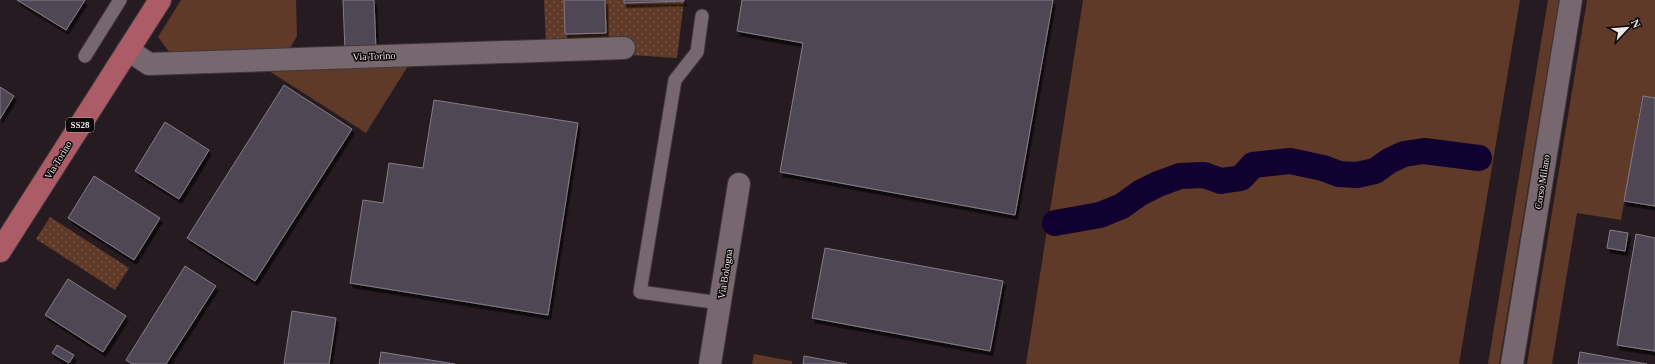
<svg xmlns="http://www.w3.org/2000/svg" width="1655" height="364" viewBox="0 0 1655 364" font-family="Georgia,serif">
<style>
.green{fill:#603a28}
.garden{fill:url(#garden-dots)}
.lines{fill:none;stroke-linecap:round;stroke-linejoin:round}
.canal{stroke:#100131;stroke-width:26}
.building{fill:#504752;stroke:#867c88;filter:url(#shadow)}
.lane-casing{stroke:#40373b;stroke-width:15}
.street-casing{stroke:#40373b;stroke-width:24}
.primary-casing{stroke:#40373b;stroke-width:24}
.lane{stroke:#77686f;stroke-width:13}
.street{stroke:#77686f;stroke-width:22}
.primary{stroke:#ac5c66;stroke-width:22}
.labels{text-anchor:middle;dominant-baseline:central;stroke-width:3;stroke-linejoin:round;paint-order:stroke}
.shield{fill:#0c0709;stroke:#aaa3a6;stroke-width:1}
.shield-label{font-size:9px;font-weight:bold;fill:#eee6e9}
.street-label{font-size:10px;fill:#eee6e9;stroke:#0c0709}
</style>
<defs>
<pattern id="garden-dots" width="8" height="8" patternUnits="userSpaceOnUse"><rect width="8" height="8" fill="#603a28"/><path d="M2 2h.1M6 6h.1" fill="none" stroke="#775647" stroke-width="1.8" stroke-linecap="round"/></pattern>
<filter id="shadow"><feDropShadow dx="2.5" dy="4.5" stdDeviation="0" flood-color="#0009"/></filter>
</defs>
<rect width="100%" height="100%" fill="#261b21"/>
<!-- green -->
<path class="green" d="M181,0H296L297,36L288,52L173,57L158,37Z
M1083,0H1520L1459,364H1026Z
M1548,0H1559L1499,364H1488Z
M1587,0H1655V98L1642,97L1621,220L1577,213L1552,364H1527Z
M408,66L366,133L269,71Z
M754,354L792,361V364H752Z"/>
<!-- garden -->
<path class="garden" d="M544,0H624V3L684,1L677,58L631,55L546,42Z
M50,217L129,268L115,290L36,239Z"/>
<g class="lines">
<!-- canal -->
<path class="canal" d="M1055,223L1100,215L1122,206L1140,193L1158,184L1180,176L1204,175L1221,181L1241,178L1253,165L1290,161L1323,168L1339,174L1357,175L1375,171L1389,161L1404,154L1424,151L1479,158"/>
</g>
<!-- building -->
<path class="building" d="M17,0H85L66,30Z
M343,0H374L376,50L345,51Z
M564,0H605L606,33L565,34Z
M624,0H684V1L624,3Z
M742,0H1053L1015,215L780,172L803,43L737,31Z
M284,85L352,129L255,281L187,238Z
M0,87L14,96L0,119Z
M1643,96L1655,98V206L1624,201Z
M434,100L578,123L548,315L350,283L363,200L383,203L389,163L423,168Z
M165,122L209,150L179,199L135,171Z
M94,176L160,218L134,260L68,218Z
M1610,230L1628,233L1625,251L1607,248Z
M1636,234L1655,238V351L1617,345Z
M825,248L1003,281L990,351L812,318Z
M185,266L216,286L166,364H132L126,360Z
M68,279L126,316L103,352L45,315Z
M292,311L336,318L329,364H284Z
M57,345L74,355L69,363L52,353Z
M381,352L455,364H379Z
M1580,352L1647,364H1578Z
M804,356L847,364H803Z"/>
<g class="lines">
<defs>
<path id="lane" d="M702,16L697,52L675,80L640,292L720,303
M85,56L120,0"/>
<path id="street" d="M128,50L149,64L624,48
M710,364L739,184
M1512,364L1571,0"/>
<path id="primary" d="M0,251L160,0"/>
</defs>
<!-- lane casing -->
<use href="#lane" class="lane-casing"/>
<!-- street casing -->
<use href="#street" class="street-casing"/>
<!-- primary casing -->
<use href="#primary" class="primary-casing"/>
<!-- lane -->
<use href="#lane" class="lane"/>
<!-- street -->
<use href="#street" class="street"/>
<!-- primary -->
<use href="#primary" class="primary"/>
</g>
<g class="labels">
<!-- shield labels -->
<rect class="shield" x="66" y="118" width="28" height="14" rx="3"/>
<g class="shield-label">
<text x="80" y="125">SS28</text>
</g>
<!-- street labels -->
<g class="street-label">
<text transform="translate(374 56) rotate(-2)">Via Torino</text>
<text transform="translate(58 160) rotate(-58)">Via Torino</text>
<text transform="translate(1542 182) rotate(-81)">Corso Milano</text>
<text transform="translate(725 274) rotate(-81)">Via Bologna</text>
</g>
</g>
<!-- north arrow -->
<g transform="translate(1627 28) rotate(64)" stroke="#0c0709" stroke-width="3" paint-order="stroke">
<path d="M0-3L7 15L0 10L-7 15Z" fill="#eee6e9"/>
<text y="-6" font-size="11" font-weight="bold" text-anchor="middle" fill="#eee6e9">N</text>
</g>
</svg>
